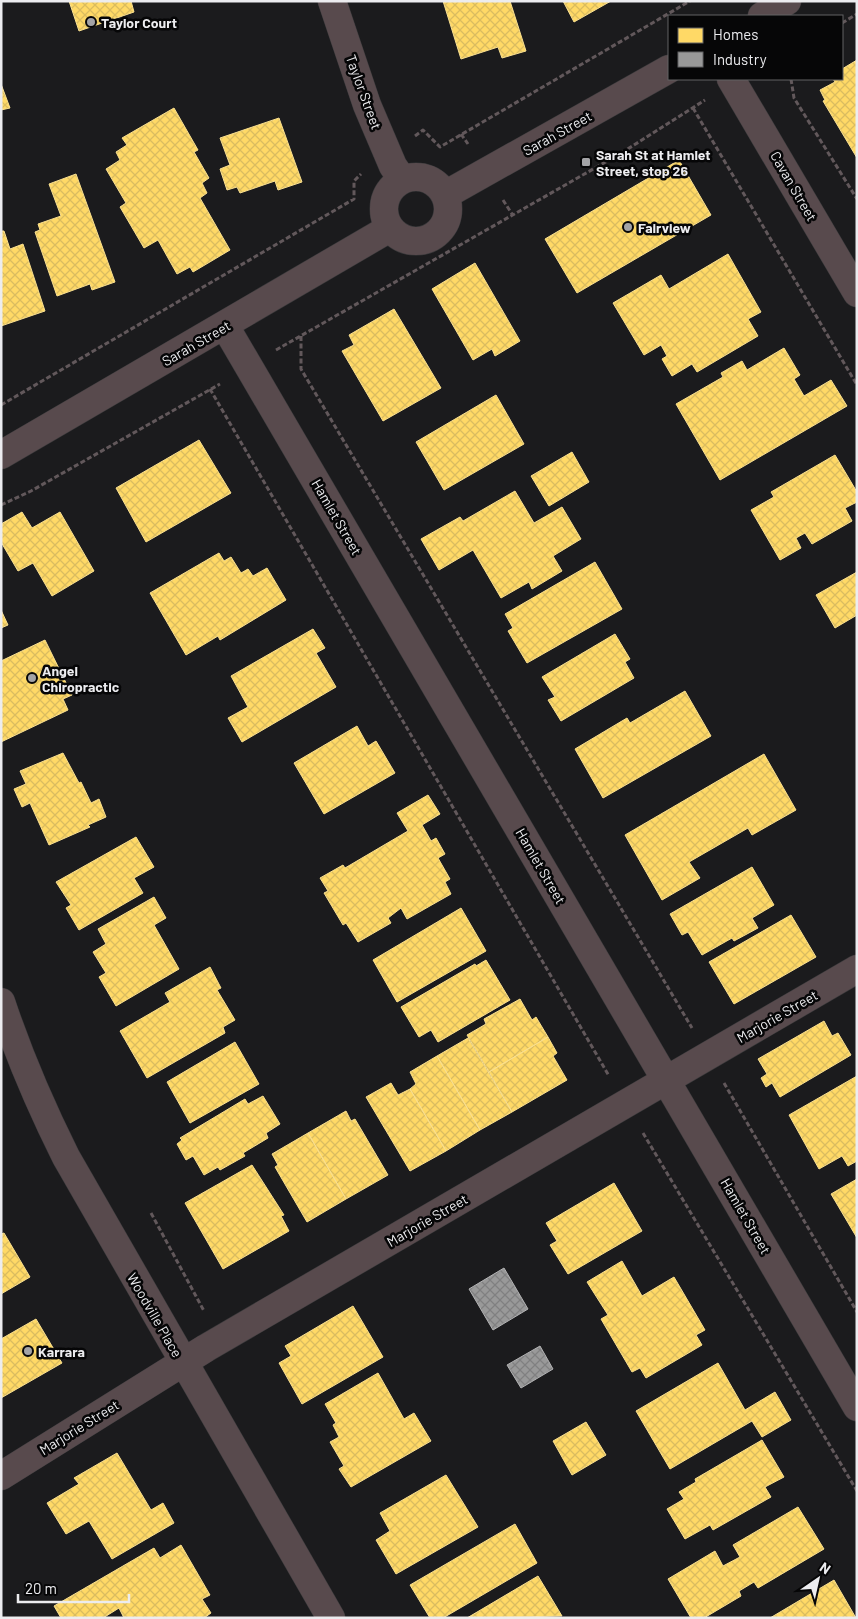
<svg xmlns="http://www.w3.org/2000/svg" width="858" height="1619" viewBox="0 0 858 1619" font-family="Barlow,sans-serif">
<style>
.homes{fill:url(#homes-cross-hatch);stroke:#f9df8f}
.industry{fill:url(#industry-cross-hatch);stroke:#b2b2b3}
.lines{fill:none;stroke-linecap:round;stroke-linejoin:round}
.minor-casing{stroke:#38383a;stroke-width:29}
.path{stroke:#62585b;stroke-width:3;stroke-dasharray:5 2.5;stroke-linecap:butt}
.minor{stroke:#584a4d;stroke-width:28}
.poi-dot{fill:#a3a3a6;stroke:#060607;stroke-width:2}
.labels{text-anchor:middle;dominant-baseline:central;stroke-width:5;stroke-linejoin:round;paint-order:stroke}
.poi-label{font-size:14px;font-weight:bold;fill:#ececef;stroke:#060607;text-anchor:start}
.street-label{font-size:14px;fill:#ececef;stroke:#060607}
</style>
<defs>
<pattern id="homes-cross-hatch" width="8" height="8" patternUnits="userSpaceOnUse" patternTransform="scale(1.25)"><rect width="8" height="8" fill="#ffd966"/><path d="M0 0l8 8M0 8l8-8" fill="none" stroke="#dabc60"/></pattern>
<pattern id="industry-cross-hatch" width="8" height="8" patternUnits="userSpaceOnUse" patternTransform="scale(1.25)"><rect width="8" height="8" fill="#999"/><path d="M0 0l8 8M0 8l8-8" fill="none" stroke="#808081"/></pattern>
</defs>
<rect width="100%" height="100%" fill="#1b1b1d"/>
<!-- homes -->
<path class="homes" d="M69,1H131L134,12L79,31Z
M443,1H510L526,51L502,58L498,47L461,59Z
M563,1H611L574,22Z
M857,60V158L823,101L825,100L820,90L835,82L833,79H842V69Z
M1,84L10,108L1,110Z
M174,108L198,150L194,152L209,178L202,183L207,193L200,198L230,250L193,272L190,267L177,274L158,240L144,248L120,207L126,203L106,169L120,160L116,152L127,145L122,138Z
M279,118L302,182L278,190L275,181L240,193L237,187L227,190L220,169L230,165L220,138Z
M679,160L711,215L577,293L545,239Z
M76,174L115,282L92,290L90,284L57,296L35,232L40,230L38,224L61,216L49,184Z
M1,231H4L10,249L23,244L45,311L1,326Z
M728,254L761,312L748,319L758,336L697,372L692,364L672,376L662,359L667,356L661,345L644,355L613,303L661,275L669,289Z
M475,263L520,341L495,356L492,349L473,360L432,289Z
M394,309L441,388L383,421L342,351L354,345L349,335Z
M784,348L800,375L794,379L804,396L831,380L847,406L720,480L676,404L723,377L721,373L742,361L747,370Z
M496,395L524,444L444,490L416,442Z
M199,440L231,493L146,542L116,488Z
M572,452L589,482L549,506L531,476Z
M835,455L857,492V502L845,508L852,521L812,544L805,533L796,538L801,548L780,560L751,510L774,497L771,492Z
M515,491L534,523L562,507L581,539L553,556L562,571L532,589L529,582L501,598L473,550L439,570L421,539L460,517L463,521Z
M22,512L32,528L60,512L94,571L52,596L33,563L18,571L1,542V524Z
M219,553L224,561L231,557L241,573L248,569L253,576L267,568L286,600L220,640L218,636L186,655L150,593Z
M595,562L622,609L527,663L508,631L513,628L505,614Z
M857,572V615L835,628L816,595Z
M1,610L8,625L1,628Z
M313,629L325,648L316,653L336,687L242,742L228,718L248,707L231,676Z
M615,634L630,659L625,662L634,678L561,721L548,700L555,697L542,677Z
M45,640L72,695L63,699L68,710L1,742V661Z
M685,691L711,736L603,798L575,749L627,718L630,723Z
M357,726L368,746L376,741L395,773L324,814L294,763Z
M63,753L79,783L81,782L91,803L99,799L106,817L88,825L90,827L49,845L30,803L22,807L14,789L26,784L20,771Z
M764,754L796,810L752,835L748,828L689,862L700,878L662,900L625,835Z
M428,795L440,814L422,825L431,841L436,838L445,854L438,858L450,879L445,882L451,894L407,919L401,908L388,918L391,923L358,942L346,923L343,925L324,893L328,891L320,878L343,865L345,868L408,831L397,813Z
M136,837L154,867L134,878L143,893L79,930L66,908L71,905L56,882Z
M752,867L774,905L752,918L758,928L734,941L732,938L702,955L688,932L682,935L670,914Z
M154,897L166,918L154,925L179,969L116,1006L99,977L106,973L93,952L106,944L98,929Z
M461,908L486,951L397,1002L373,960Z
M791,915L816,957L734,1004L709,962Z
M486,960L510,1000L438,1042L431,1030L419,1037L401,1007L475,964L476,966Z
M210,967L221,988L217,990L235,1020L223,1027L225,1033L147,1078L120,1031L170,1002L165,993Z
M520,999L532,1020L536,1017L548,1037L489,1072L467,1035L486,1024L484,1019Z
M824,1021L832,1036L838,1033L851,1055L780,1097L772,1083L766,1087L761,1078L767,1074L758,1059Z
M548,1037L557,1053L553,1056L567,1080L512,1112L489,1072Z
M468,1038L512,1112L480,1130L437,1056Z
M235,1042L259,1084L190,1123L167,1082Z
M437,1056L480,1130L446,1151L410,1089L416,1084L410,1072Z
M857,1076V1161L848,1166L842,1156L819,1169L789,1115Z
M391,1083L398,1095L410,1089L446,1151L410,1171L366,1097Z
M263,1096L280,1124L266,1133L268,1138L243,1153L245,1156L220,1170L218,1167L204,1175L193,1156L186,1160L177,1144L182,1140L180,1138L245,1099L248,1104Z
M346,1111L351,1121L355,1119L388,1175L346,1199L308,1133Z
M308,1133L346,1199L307,1222L275,1167L278,1165L272,1154Z
M252,1165L284,1215L281,1216L289,1231L223,1269L185,1203Z
M857,1179V1238L831,1194Z
M614,1183L642,1231L568,1274L550,1245L557,1241L546,1223Z
M4,1233L30,1277L1,1294V1234Z
M622,1261L642,1296L674,1277L705,1330L696,1335L702,1345L646,1378L640,1368L632,1372L601,1319L608,1315L587,1282Z
M353,1306L383,1357L302,1404L279,1363L291,1356L285,1346Z
M36,1319L62,1363L1,1398V1339Z
M718,1363L745,1410L775,1392L791,1420L762,1437L752,1421L670,1469L636,1411Z
M378,1373L404,1419L414,1413L431,1441L351,1487L339,1469L344,1466L330,1442L339,1437L333,1425L336,1423L325,1404Z
M586,1422L606,1455L572,1475L553,1441Z
M762,1440L784,1477L765,1487L771,1497L713,1530L710,1525L685,1539L667,1509L684,1499L679,1492L696,1482L695,1479Z
M117,1453L151,1510L163,1503L174,1523L112,1559L89,1521L66,1534L47,1503L79,1484L74,1478Z
M446,1475L478,1527L396,1574L376,1540L390,1531L380,1513Z
M798,1507L824,1549L758,1588L754,1582L739,1591L741,1596L704,1618H691L668,1579L715,1551L723,1566L740,1557L733,1545Z
M515,1524L537,1563L443,1618H430L410,1585Z
M181,1545L210,1595L202,1599L211,1613L204,1618H124L119,1608L103,1618H61L54,1606L154,1548L160,1558Z
M538,1576L562,1616L467,1618Z
M834,1580L856,1618H770Z"/>
<!-- industry -->
<path class="industry" d="M504,1268L528,1309L493,1330L469,1289Z
M540,1346L553,1369L521,1388L507,1365Z"/>
<g class="lines">
<defs>
<path id="minor" d="M332,1L367,105L393,166L402,179
M762,16L787,1
M731,79L857,293
M384 209a32 32 0 1 1 64 0a32 32 0 1 1-64 0Z
M445,195L669,69
M225,326L857,1407
M1,455L390,228
M1,1002C19,1056 41,1107 66,1157L331,1618
M1,1476L206,1348L857,969"/>
</defs>
<!-- minor casing -->
<use href="#minor" class="minor-casing"/>
<!-- path -->
<path class="path" d="M842,23L857,14
M791,79L794,98L857,199
M693,108L857,385
M461,134L468,144
M415,136L423,130L440,147L690,1
M503,200L512,214
M301,336V369L692,1028
M276,350L623,152L705,100
M210,389L609,1076
M1,405L354,199V181L361,174
M1,505L31,491L220,384
M724,1083L857,1312
M643,1133L857,1491
M151,1213L204,1311"/>
<!-- minor -->
<use href="#minor" class="minor"/>
</g>
<!-- markers -->
<g class="poi-dot">
<circle cx="91" cy="22" r="5"/>
<rect x="581" y="157" width="10" height="10" rx="2.5"/>
<circle cx="628" cy="227" r="5"/>
<circle cx="32" cy="678" r="5"/>
<circle cx="28" cy="1351" r="5"/>
</g>
<g class="labels">
<!-- poi labels -->
<g class="poi-label">
<text x="101" y="22">Taylor Court</text>
<text x="596" y="154">Sarah St at Hamlet<tspan x="596" dy="16">Street, stop 26</tspan></text>
<text x="638" y="227">Fairview</text>
<text x="42" y="670">Angel<tspan x="42" dy="16">Chiropractic</tspan></text>
<text x="38" y="1351">Karrara</text>
</g>
<!-- street labels -->
<g class="street-label">
<text transform="translate(364 92) rotate(70)">Taylor Street</text>
<text transform="translate(557 133) rotate(-29)">Sarah Street</text>
<text transform="translate(794 186) rotate(60)">Cavan Street</text>
<text transform="translate(196 343) rotate(-30)">Sarah Street</text>
<text transform="translate(337 517) rotate(60)">Hamlet Street</text>
<text transform="translate(541 866) rotate(60)">Hamlet Street</text>
<text transform="translate(777 1016) rotate(-30)">Marjorie Street</text>
<text transform="translate(746 1216) rotate(60)">Hamlet Street</text>
<text transform="translate(427 1220) rotate(-30)">Marjorie Street</text>
<text transform="translate(155 1315) rotate(60)">Woodville Place</text>
<text transform="translate(79 1427) rotate(-32)">Marjorie Street</text>
</g>
</g>
<!-- border -->
<rect width="858" height="1619" fill="none" stroke="#ececef" stroke-width="5"/>
<!-- legend -->
<rect x="668" y="15" width="175" height="65" fill="#060607" stroke="#626264"/>
<rect x="678" y="28" width="25" height="15" fill="#ffd966" stroke="#626264"/>
<text x="713" y="40" font-size="15" fill="#ececef">Homes</text>
<rect x="678" y="52" width="25" height="15" fill="#999999" stroke="#626264"/>
<text x="713" y="65" font-size="15" fill="#ececef">Industry</text>
<!-- north arrow -->
<g transform="translate(818 1579) rotate(34)" stroke="#060607" stroke-width="4" paint-order="stroke">
<path d="M0-4L9 19L0 12L-9 19Z" fill="#ececef"/>
<text y="-8" font-size="14" font-weight="bold" text-anchor="middle" fill="#ececef">N</text>
</g>
<!-- scale -->
<path d="M18 1594v8h111v-8" fill="none" stroke="#ececef" stroke-width="2.5"/>
<text x="25" y="1594" font-size="15" fill="#ececef" stroke="#060607" stroke-width="4" paint-order="stroke">20 m</text>
</svg>
